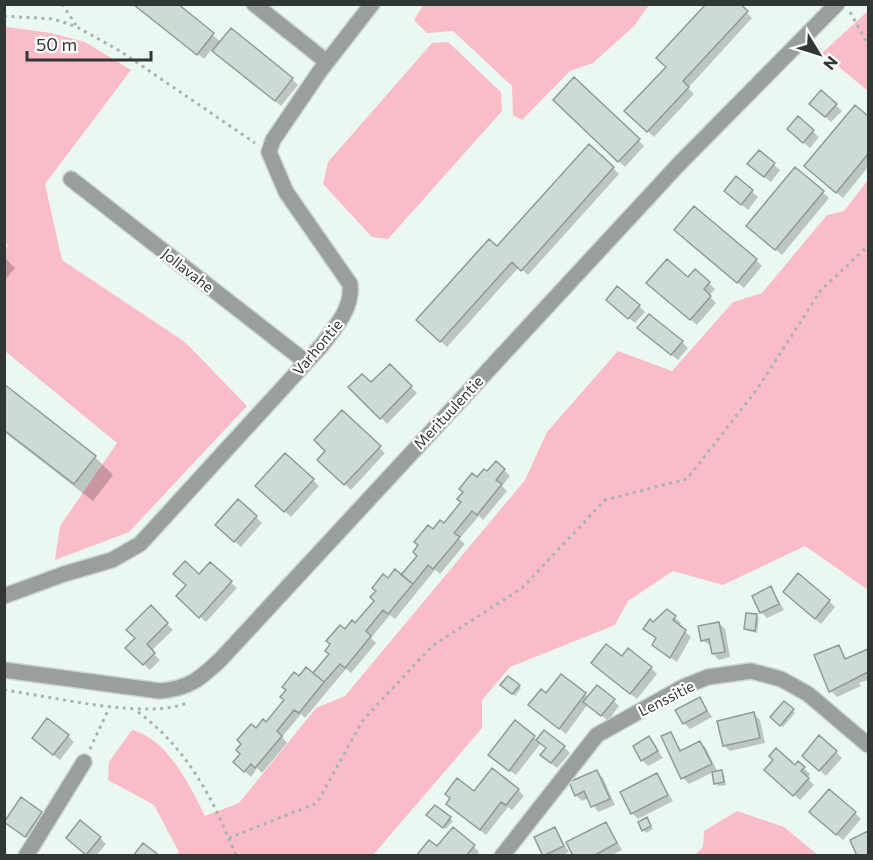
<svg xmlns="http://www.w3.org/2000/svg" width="873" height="860" viewBox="0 0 873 860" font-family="Commissioner,sans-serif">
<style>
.green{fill:#fabcc7}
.shadow{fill:#0003}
.building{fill:#cedbd4;stroke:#8f9c95;stroke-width:1.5}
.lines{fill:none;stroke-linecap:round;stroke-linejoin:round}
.street-casing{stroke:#c9d5cf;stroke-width:18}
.path{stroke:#a8b4ae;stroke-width:3;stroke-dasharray:3 4.5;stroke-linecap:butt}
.street{stroke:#9a9f9c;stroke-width:15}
.labels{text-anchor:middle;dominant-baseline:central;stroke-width:4.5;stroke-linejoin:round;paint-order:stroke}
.street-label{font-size:15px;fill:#313734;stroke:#fff}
</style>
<rect width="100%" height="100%" fill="#eaf8f1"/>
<!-- green -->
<path class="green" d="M424,4H649V5L634,26L593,63L570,71L522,120L513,115L512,86L453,31L427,33L414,20Z
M868,11V91L822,53Z
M7,27L51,33L85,42L131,70L45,184L62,260L185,342L247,406L129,532L55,560L60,526L117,443L5,351L4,252L8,245L4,242V30Z
M448,42L501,92L502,111L388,239L372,237L323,184L328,162L432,43Z
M868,180V590L805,546L723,585L673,571L628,601L615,625L510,667L482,700V728L373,855H176L179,852L154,805L108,780L109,762L132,730C167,738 190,786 205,816L239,803L316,708L345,696L525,480L547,432L618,351L672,371L733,302L762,293L827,215L844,211Z
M737,811L784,827L818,855H695L703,847L704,831Z"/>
<!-- shadow -->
<path class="shadow" d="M176,4L221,42L292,79L298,85L281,106L212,49L204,59L136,5Z
M738,4L752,18L688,88L694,94L654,137L626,111L667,67Z
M574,79L644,146L625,167L555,100Z
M836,105L842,111L831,122L817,109Z
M855,107L868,118V167L843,198L811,172Z
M798,118L819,137L810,148L795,135Z
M759,152L780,170L771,182L755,170Z
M613,168L619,174L528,275L519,267L447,347L424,326L498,248Z
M795,169L829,198L782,255L753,231Z
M736,178L758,197L748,210L732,197Z
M682,236L756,260L762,266L744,288Z
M4,257L15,268L4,281Z
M688,279L709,283L715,289L709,296L716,303L697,325L654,289Z
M614,306H639L645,312L635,323Z
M645,334L682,342L688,348L678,360Z
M390,366L417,393L387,424L351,387L371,385Z
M4,386L95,457L113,475L93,501L4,432Z
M342,412L385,453L351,490L319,460L327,451Z
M504,470L510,476L502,486L507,491L483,520L479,516L459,539L465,544L440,574L435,570L395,619L390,615L371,638L376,643L351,673L346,669L305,718L301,714L282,737L287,743L262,773L257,768L251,777L241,768L256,730L266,724L286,700L299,678L313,675L331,655L345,631L355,625L376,601L389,580L401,577L434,531L444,525L463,502L477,479Z
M313,480L319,486L291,517L263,492Z
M256,517L262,523L241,547L223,531Z
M211,564L237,588L206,622L184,602L188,585Z
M771,588L784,610L767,618L761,612Z
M790,598L829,601L835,607L821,624Z
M151,607L173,630L151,651L160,660L150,670L127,648L137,638Z
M667,611L681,623L679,626L691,637L677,662L660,650L657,639L645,629Z
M757,616L759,618L757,633L748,631L746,629Z
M719,623L725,629L730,657L719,660L713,654L711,646L702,640Z
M839,647L847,660L868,651V680L859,683L861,686L837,697L831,691Z
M651,668L657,674L637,699L599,669Z
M519,686L521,688L515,696L505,688Z
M585,694L589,698L614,701L619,706L608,721L588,704L566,734L530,705L547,695Z
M700,699L712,717L690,729L684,723Z
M784,703L795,713L783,727L772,717Z
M754,714L760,720L765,743L730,751L724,745Z
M515,723L537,740L564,747L570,753L557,768L548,761L547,749L541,743L516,775L496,761Z
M670,734L682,751L700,742L706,748L718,773L724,775L726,785L718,786L713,772L689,784L683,778Z
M68,736L74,742L60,760L39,744Z
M649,738L663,758L648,766L642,760Z
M836,752L842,758L826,776L809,761Z
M798,763L810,774L807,778L814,785L800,800L772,776Z
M597,772L603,778L615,805L598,812L589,798L582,801L576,795Z
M657,775L673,801L638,819L632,813Z
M518,790L524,796L512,810L508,807L486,835L448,804L474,793Z
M435,807L453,821L446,829L431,818Z
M41,813L47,819L31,841L6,822Z
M855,813L861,819L843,840L817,818Z
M649,822L653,829L646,833L643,830Z
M606,823L622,850L610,856H574Z
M555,829L569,852L562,856H545L536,838Z
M100,838L106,844L96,856H88L74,844Z
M474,847L479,852L477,856H418Z"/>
<!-- building -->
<path class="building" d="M178,4L214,33L197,55L134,5Z
M706,4H740L748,11L683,81L689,87L647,132L624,111L666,67L656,58Z
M231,28L293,78L275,101L212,51Z
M574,77L640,139L618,162L553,100Z
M821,90L837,104L825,117L809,104Z
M855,105L868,116V154L836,193L804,166Z
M798,116L814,130L803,143L787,129Z
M589,144L614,167L521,271L512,262L440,342L416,320L489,239L497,246Z
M759,150L775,163L764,177L747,164Z
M795,167L824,191L775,250L746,226Z
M736,176L753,190L741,205L724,191Z
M694,206L757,259L737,283L674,230Z
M667,259L688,277L695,269L710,282L704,289L711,296L690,320L646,283Z
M617,286L640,305L628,319L606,300Z
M649,314L683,341L671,355L637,328Z
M390,364L412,386L380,419L348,387L362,374L371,382Z
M4,384L96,456L74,484L4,430Z
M342,410L381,446L344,485L317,460L325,451L314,440Z
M285,453L314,479L284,512L255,486Z
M496,461L505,469L496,480L502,484L477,515L472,511L454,533L460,537L433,569L428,565L413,584L401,575L417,556L413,552L418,545L414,542L428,525L433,529L440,520L444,523L461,502L457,499L463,492L459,489L472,473L477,477L484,469L487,471Z
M238,499L257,516L234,542L215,525Z
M185,561L199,574L210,562L232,581L199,618L176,596L186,585L173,574Z
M395,569L413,584L388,614L383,610L366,631L371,636L345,668L340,664L324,682L313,673L329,654L325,651L330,644L326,641L340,625L345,629L352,620L355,623L374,601L370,597L376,591L372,588L383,574L388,578Z
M798,573L830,600L815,619L783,592Z
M771,586L779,604L760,613L752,596Z
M151,605L168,623L147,644L155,653L143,665L125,648L135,638L126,630Z
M667,609L676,616L673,620L686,630L670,658L652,645L656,638L643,629L650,619L653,622Z
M746,613L757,614L755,631L744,629Z
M719,622L725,652L712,654L709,639L701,641L698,626Z
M606,644L622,656L628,648L652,667L630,694L591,663Z
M839,645L845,659L868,649V672L829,692L814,655Z
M306,667L324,682L299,713L294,710L277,731L282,736L255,768L251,764L244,772L233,762L240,754L236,750L241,744L237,740L251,724L256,728L263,719L266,722L284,700L280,697L286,690L282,687L294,672L299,676Z
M561,674L586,693L559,729L528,705L541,689L546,693Z
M508,676L520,685L512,694L500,685Z
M597,685L615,699L601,716L583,702Z
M700,697L707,711L683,724L675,710Z
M784,701L794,709L780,726L770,717Z
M754,712L760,738L723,746L717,721Z
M47,718L69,735L53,755L32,738Z
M515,720L535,736L509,771L488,755Z
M544,730L565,746L551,763L540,755L546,748L536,740Z
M671,732L680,751L700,741L712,764L681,779L661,736Z
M819,735L837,751L819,771L802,756Z
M649,736L658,751L641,761L633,746Z
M776,748L795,765L798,761L805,767L801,771L809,778L793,796L764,770L773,760L769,756Z
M492,768L519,789L506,805L501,802L480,830L446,804L450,798L445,794L457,778L474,791Z
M597,770L610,799L591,807L584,791L575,796L569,782Z
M722,770L724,782L714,784L712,772Z
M657,773L668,795L631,814L620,792Z
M829,789L856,812L836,835L809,812Z
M21,797L42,812L25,837L4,822Z
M435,805L451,817L443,828L426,815Z
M647,817L651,826L642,831L638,822Z
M80,820L101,837L86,855L66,838Z
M606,822L617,843L593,856H573L566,842Z
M453,827L475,845L466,856H416L429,840L437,846Z
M555,827L564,846L543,856L534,837Z
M868,831V856H857L850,840Z
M143,843L160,856H133Z"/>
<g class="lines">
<defs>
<path id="street" d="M254,4L327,62
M71,179L306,362
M4,596L64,574L112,560L140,544L322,345C336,326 353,308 350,284L286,192L269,152L273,140L320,71L372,4
M4,670L160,691C190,688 200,679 221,659L679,164L837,4
M26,856L84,762
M502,856L597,735L683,687L708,677L751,671L781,679L808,694L868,745"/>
</defs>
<!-- street casing -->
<use href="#street" class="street-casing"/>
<!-- path -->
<path class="path" d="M62,4L76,25
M850,12L868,44
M4,16L54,19L77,27L120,51L255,143
M4,690C50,696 150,721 189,702
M138,712C187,748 214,800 236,856
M90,749L110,706
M229,838L317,803L363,720L432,646L522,588L605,500L687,479L758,388L821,290L868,246"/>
<!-- street -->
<use href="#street" class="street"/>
</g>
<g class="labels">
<!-- street labels -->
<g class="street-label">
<text transform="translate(188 270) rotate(38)">Jollavahe</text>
<text transform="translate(317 347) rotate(-50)">Varhontie</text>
<text transform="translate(448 412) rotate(-47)">Merituulentie</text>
<text transform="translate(666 698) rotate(-27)">Lenssitie</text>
</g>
</g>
<!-- border -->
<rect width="873" height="860" fill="none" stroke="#313734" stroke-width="12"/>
<!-- north arrow -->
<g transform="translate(819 54) rotate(128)" stroke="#ffffff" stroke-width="4.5" paint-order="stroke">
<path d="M0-4.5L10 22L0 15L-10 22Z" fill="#313734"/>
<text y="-9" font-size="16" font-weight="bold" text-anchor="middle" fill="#313734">N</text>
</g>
<!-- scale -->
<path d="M27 51v9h124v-9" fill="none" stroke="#313734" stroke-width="3"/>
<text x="36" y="51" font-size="18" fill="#313734" stroke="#ffffff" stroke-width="4.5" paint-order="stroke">50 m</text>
</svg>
